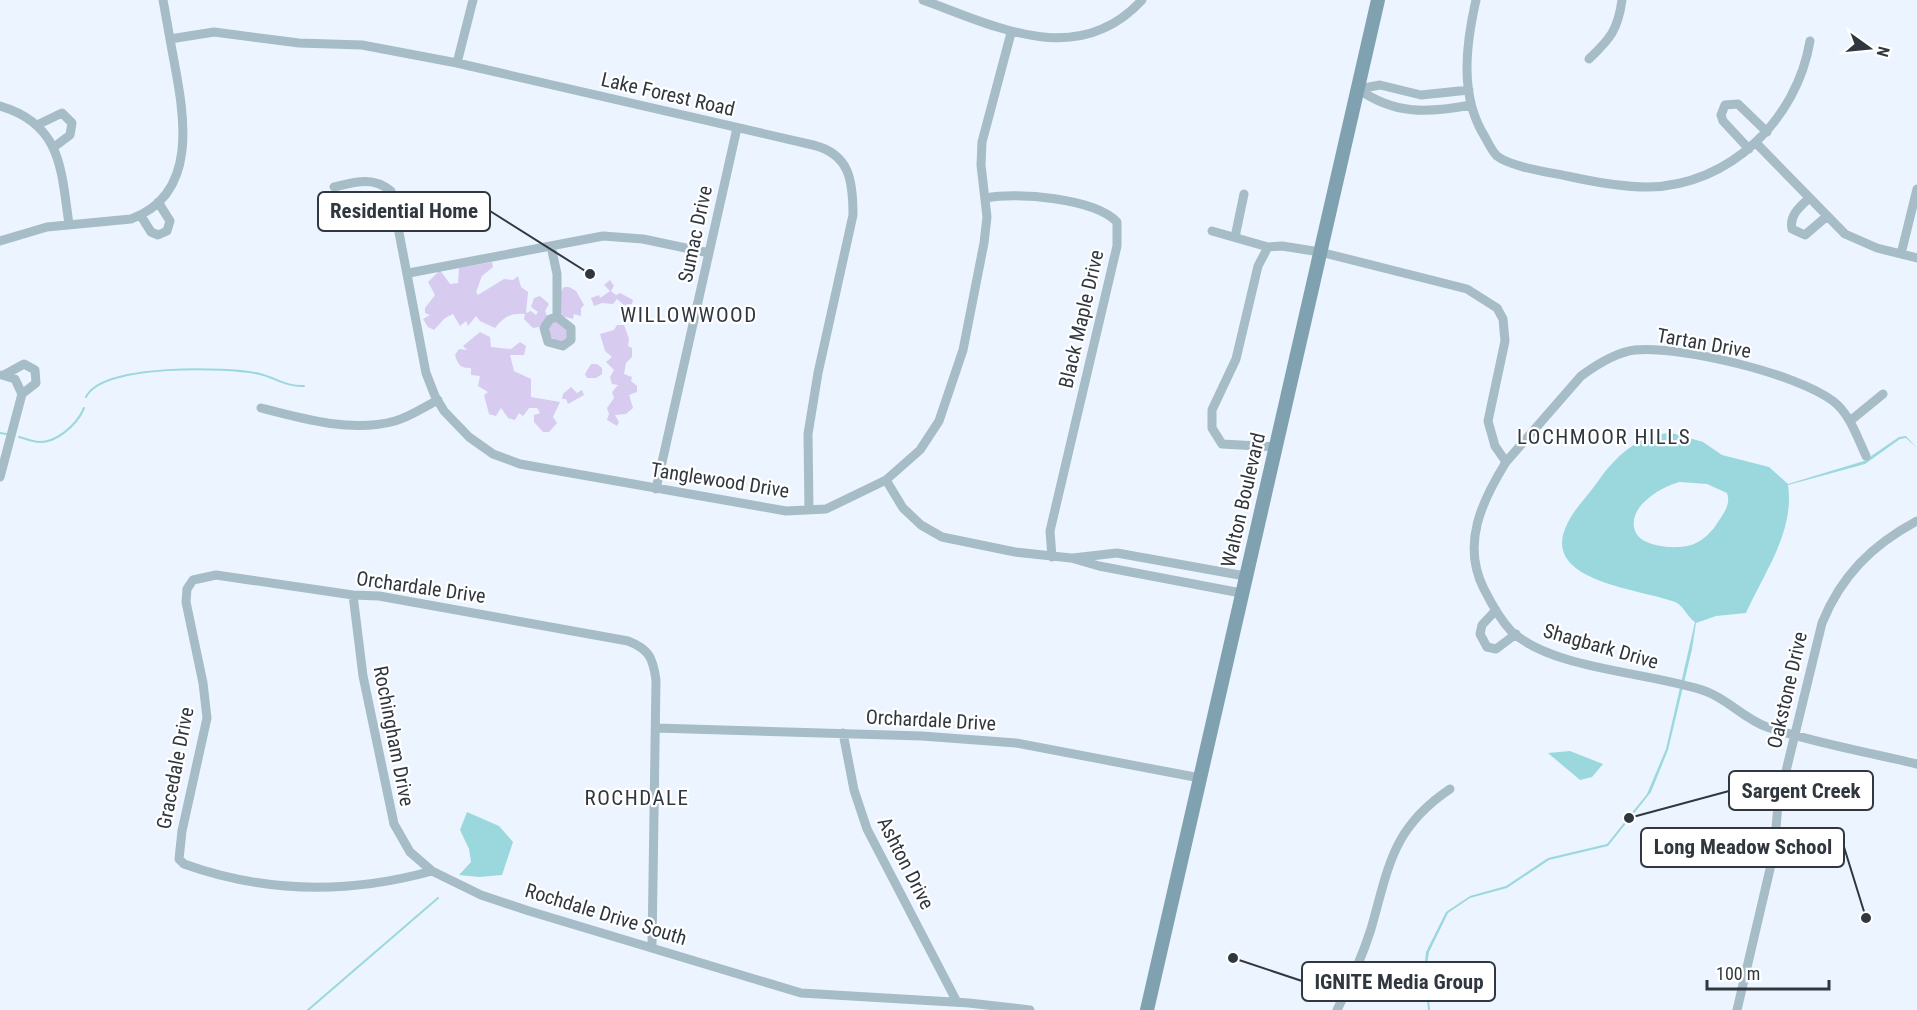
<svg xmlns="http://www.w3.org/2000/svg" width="1917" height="1010" viewBox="0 0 1917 1010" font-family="'Roboto Condensed',sans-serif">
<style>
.green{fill:#d7cbef}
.water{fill:#9bd8dd;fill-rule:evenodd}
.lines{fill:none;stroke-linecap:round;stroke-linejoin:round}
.stream{stroke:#9bd8dd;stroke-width:2}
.minor{stroke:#a6bcc6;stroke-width:9}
.secondary{stroke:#80a1b0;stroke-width:14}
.labels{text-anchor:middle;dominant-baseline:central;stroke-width:4.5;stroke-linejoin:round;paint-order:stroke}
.street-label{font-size:20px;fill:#31373e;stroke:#fff}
.neighbourhood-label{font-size:21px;letter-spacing:1.5px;fill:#31373e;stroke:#fff}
.leader{fill:none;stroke:#31373e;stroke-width:2}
.callout-dot{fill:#31373e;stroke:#fff;stroke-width:2}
.callout{fill:#fff;stroke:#31373e;stroke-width:2}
.callout-label{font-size:21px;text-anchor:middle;font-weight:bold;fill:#31373e}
</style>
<rect width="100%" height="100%" fill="#ebf4ff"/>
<!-- green -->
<path class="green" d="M492,262L493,267L482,276L476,292L478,295L504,279L513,280L518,276L521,287L528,292L526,313L531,311L536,315L538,312L531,307L534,298L540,296L549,304L545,311L548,318L539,327L533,328L524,319L525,314C510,313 504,317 495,328L480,321L476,316L468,326L466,321L460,326L453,314L445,318L434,330L428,327L423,319L430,315L425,313V308L435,295L428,282L440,270L450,284L458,283L459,268Z
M610,280L614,286L611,291L616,295L620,293L633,300L632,304L624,305L617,299L613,304L602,303L594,306L591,298L599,295L600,298L610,291L604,285Z
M564,287H569L576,291L584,305L581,308V316L574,314L573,319L562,316L561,292Z
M553,320L568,329L569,336L559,344C551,339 548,334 548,324Z
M617,325H624L629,339L628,346L632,348V357L626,363L624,374L632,377L631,381L637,386V392L629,395L633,408L626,414L615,415L619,422L617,426L607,420L609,414L607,408L614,398L612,392L618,385L612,384L610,377L614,370L606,362L612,357L605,351L600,334L614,330Z
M480,332L490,337L491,347L511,349L520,342L526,346L524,355H510L514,371L531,379V397L560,402L553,417L557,423L549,432H543L534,422V415L540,413L537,408H529L523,416L519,413L515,420L508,418L501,408L496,416L489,414L484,395L488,392L478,386L480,376L471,375V368C460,368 458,365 455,355L459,349L467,350L463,346Z
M591,364H597L602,368V374L596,378H587L585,374Z
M571,387L577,393L582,390L584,395L568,404L566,399H562L563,394Z"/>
<!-- water -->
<path class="water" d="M1672,433L1703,442L1722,455L1769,467L1788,484L1864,461L1899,437L1906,436L1917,448L1906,438L1900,439L1865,464L1788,485C1795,531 1764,573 1746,613L1716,616L1696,623L1692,649L1668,750L1651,792L1608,846L1549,860L1507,888L1470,898L1448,913L1429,952L1426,971L1430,1010H1428L1424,971L1426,952L1446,912L1470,896L1506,886L1548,858L1607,844L1647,794L1666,749L1695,622C1688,618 1685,608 1677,603C1649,590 1543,584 1565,529C1572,510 1590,494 1601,477C1618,454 1642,433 1672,433ZM1680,482L1707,484L1727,493C1731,504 1724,513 1718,522C1713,531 1703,540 1694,544C1680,550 1644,548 1636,533C1624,508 1662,486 1680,482Z
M1570,751L1603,764L1592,777L1580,780L1548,753Z
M467,812L499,826L513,842L502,875L479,877L459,875L471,862L469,849L460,830Z"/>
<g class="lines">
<!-- stream -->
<path class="stream" d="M86,397C102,363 228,367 260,374C276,378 287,387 304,386
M0,433L6,434
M19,437C24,438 28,440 33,441C53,447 77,425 84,408
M308,1010L438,898"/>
<!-- minor -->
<path class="minor" d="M163,0L170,39L214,32L299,43L362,45L457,63L813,145C850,154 853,181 853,215L818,373L808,434L809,510
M923,0C995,26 1078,70 1142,0
M1476,0C1466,44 1459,96 1485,137C1488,143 1492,151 1497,156C1511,167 1549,172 1567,176C1594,182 1620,187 1648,187C1730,186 1797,119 1810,41
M1589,59C1610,39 1618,30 1622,0
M457,63L473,0
M1358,89C1395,115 1428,113 1471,105
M1358,89L1380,85L1421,95L1469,90
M0,106C62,124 61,170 69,224
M37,125L62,113L72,123L70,135L54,147
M1757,144L1845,234L1877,248L1917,258
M1749,149L1723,121L1721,115L1725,105L1738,104L1767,132
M334,187C355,182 373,176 391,191L426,373L435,396L444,411L469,437L493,454L520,464L786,511L826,509L886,480L920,450L939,421L963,350L984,243L987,217L981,165L982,142L1011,33
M986,198C1017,192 1094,198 1117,222V246L1050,531L1052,557
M1809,198C1800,207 1789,215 1792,229L1805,235L1826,217
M141,216L151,232L158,235L167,231L170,221L158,202
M1212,231L1268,247
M1235,237L1244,194
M0,241L47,227L131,219C207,191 180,98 170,39
M551,246L557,274V317L571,328V340L563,346L548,342L544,328L550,319L557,317
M1901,254L1917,189
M409,273L603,236L643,239L709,253
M2,375L15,379L22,394
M4,375L24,364L35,370L36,383L22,394
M261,408C303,419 353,433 395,421C410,417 424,407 438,400
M1850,421L1883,394
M1275,447L1222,444L1212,428V410L1236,359L1258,266L1268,247L1282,246L1320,252L1467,289L1497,308L1503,319L1505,341L1488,421L1495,446L1506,462C1482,501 1461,544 1484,589C1491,603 1500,619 1511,631C1553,670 1651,672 1705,691C1728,699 1744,719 1767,727C1815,743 1867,752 1917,764
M1506,462L1581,376C1596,365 1616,352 1635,350C1682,346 1795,373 1833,401C1850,414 1857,437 1866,456
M0,477L22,394
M886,480L903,508L921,525L942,537L1015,552L1071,558L1099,566L1241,593
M656,489L737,128
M1073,558L1117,553L1245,576
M353,595L363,676L394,824L410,852L432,871
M1496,610L1482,625L1480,634L1487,647L1496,649L1516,634
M656,728L922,736L1016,743L1200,778
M843,733L854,790L867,829L957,1002
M652,947L656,680C653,658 649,649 628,641L379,596L353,595L216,575L193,580L187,589L186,602L203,683L207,718L182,831L179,859L184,864C265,893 349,894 432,871L481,895L529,911L801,993L969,1003L1030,1010
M1337,1010C1350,984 1362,957 1371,929C1389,866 1392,828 1450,789
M1737,1010L1774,852L1778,804L1822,623C1841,576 1872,545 1917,521"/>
<!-- secondary -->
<path class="secondary" d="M1147,1010L1378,0"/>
</g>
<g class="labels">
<!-- street labels -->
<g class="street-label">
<text transform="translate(668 94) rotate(13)">Lake Forest Road</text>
<text transform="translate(695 234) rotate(-78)">Sumac Drive</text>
<text transform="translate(1081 319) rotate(-77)">Black Maple Drive</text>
<text transform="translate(1704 343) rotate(10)">Tartan Drive</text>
<text transform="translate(720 480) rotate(9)">Tanglewood Drive</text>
<text transform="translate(1243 500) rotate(-77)">Walton Boulevard</text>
<text transform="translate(421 587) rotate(8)">Orchardale Drive</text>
<text transform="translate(1601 646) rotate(16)">Shagbark Drive</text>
<text transform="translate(1787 690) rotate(-77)">Oakstone Drive</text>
<text transform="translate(931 720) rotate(3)">Orchardale Drive</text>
<text transform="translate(394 736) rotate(79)">Rochingham Drive</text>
<text transform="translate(175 768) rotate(-79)">Gracedale Drive</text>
<text transform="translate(906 863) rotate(63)">Ashton Drive</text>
<text transform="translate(606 914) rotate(17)">Rochdale Drive South</text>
</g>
<!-- neighbourhood labels -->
<g class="neighbourhood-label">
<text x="689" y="315">WILLOWWOOD</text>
<text x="1604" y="437">LOCHMOOR HILLS</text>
<text x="637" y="798">ROCHDALE</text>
</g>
</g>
<!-- callouts -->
<path class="leader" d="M590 274L490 211M1629 818L1729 791M1866 918L1844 847M1233 958L1302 981"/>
<g class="callout-dot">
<circle cx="590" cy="274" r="6"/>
<circle cx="1629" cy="818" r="6"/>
<circle cx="1866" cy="918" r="6"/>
<circle cx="1233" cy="958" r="6"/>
</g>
<g class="callout">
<rect x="318" y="192" width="172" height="39" rx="6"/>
<rect x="1729" y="771" width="144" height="39" rx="6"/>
<rect x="1641" y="828" width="203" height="39" rx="6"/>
<rect x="1302" y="962" width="193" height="39" rx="6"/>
</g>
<g class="callout-label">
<text x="404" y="218">Residential Home</text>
<text x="1801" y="798">Sargent Creek</text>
<text x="1743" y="854">Long Meadow School</text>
<text x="1399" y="989">IGNITE Media Group</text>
</g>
<!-- north arrow -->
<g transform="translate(1869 48) rotate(105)" stroke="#ffffff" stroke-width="4.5" paint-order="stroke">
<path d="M0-4.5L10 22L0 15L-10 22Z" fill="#31373e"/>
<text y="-9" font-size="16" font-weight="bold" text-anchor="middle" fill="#31373e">N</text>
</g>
<!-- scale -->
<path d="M1707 980v9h122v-9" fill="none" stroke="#31373e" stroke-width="3"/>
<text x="1716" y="980" font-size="18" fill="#31373e" stroke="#ffffff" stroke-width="4.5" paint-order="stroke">100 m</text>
</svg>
